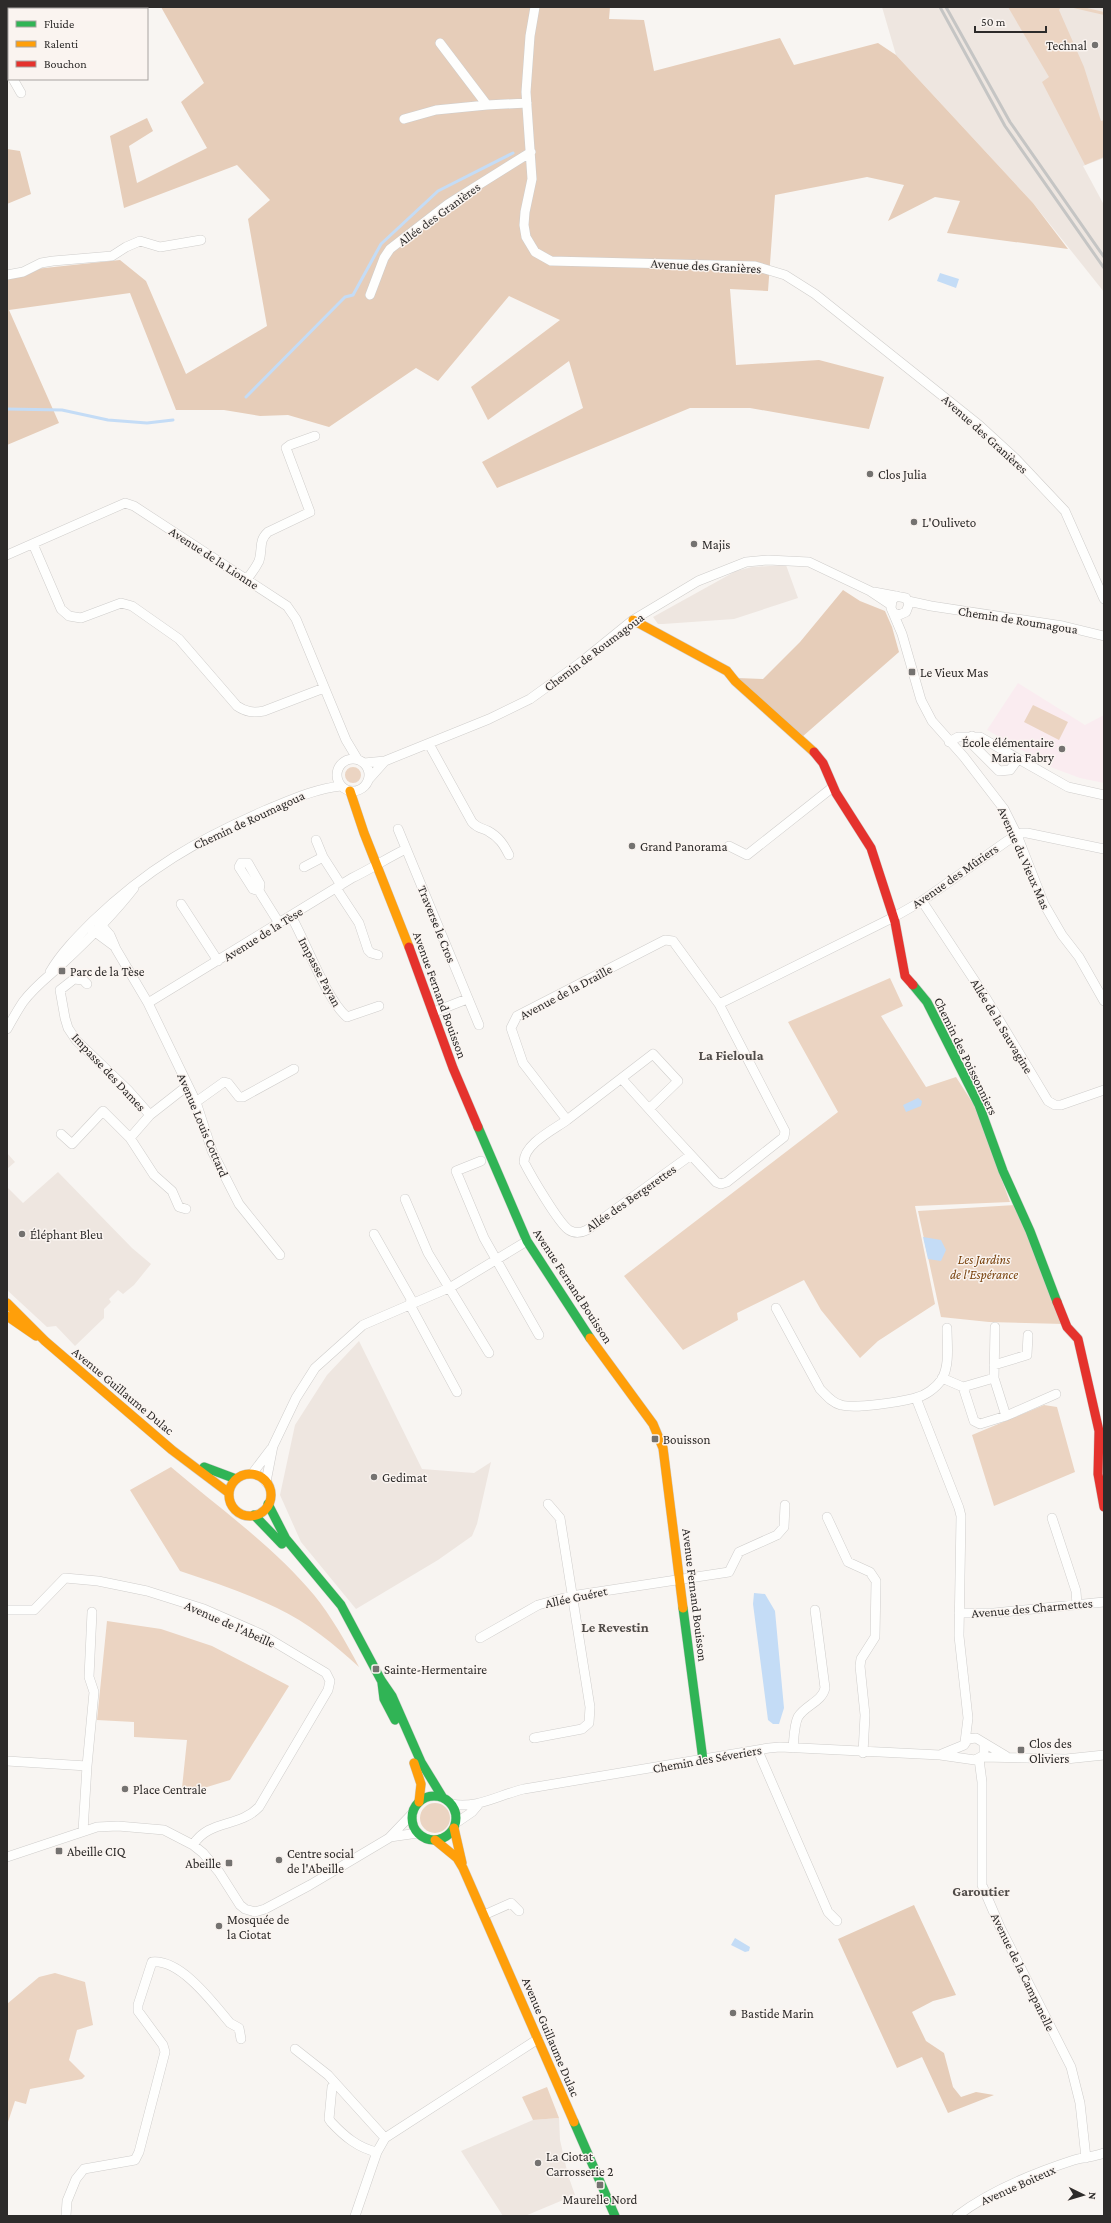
<svg xmlns="http://www.w3.org/2000/svg" width="1111" height="2223" viewBox="0 0 1111 2223" font-family="'Crimson Pro',serif">
<style>
.built{fill:#eee6e0}
.education{fill:#faecf0}
.green{fill:#ebd4c2}
.forest{fill:#e6cdb9}
.water{fill:#c4dcf6}
.lines{fill:none;stroke-linecap:round;stroke-linejoin:round}
.stream{stroke:#c4dcf6;stroke-width:3}
.street-casing{stroke:#cfcdcb;stroke-width:10}
.fast-casing{stroke:#cfcdcb;stroke-width:10}
.slow-casing{stroke:#cfcdcb;stroke-width:10}
.jam-casing{stroke:#cfcdcb;stroke-width:10}
.street{stroke:#fefefd;stroke-width:9}
.fast{stroke:#30b455;stroke-width:9}
.slow{stroke:#ff9f0a;stroke-width:9}
.jam{stroke:#e5322d;stroke-width:9}
.rail{stroke:#c5c5c4;stroke-width:3}
.poi-dot{fill:#747270;stroke:#faf4f0;stroke-width:1.5}
.labels{text-anchor:middle;dominant-baseline:central;stroke-width:3;stroke-linejoin:round;paint-order:stroke}
.poi-label{font-size:13px;fill:#2d2b2a;stroke:#faf4f0;text-anchor:start}
.street-label{font-size:13px;fill:#2d2b2a;stroke:#faf4f0}
.park-label{font-size:13px;font-style:italic;fill:#79430e;stroke:#faf4f0}
.neighbourhood-label{font-size:14px;font-weight:bold;fill:#4f4b48;stroke:#faf4f0}
</style>
<rect width="100%" height="100%" fill="#f8f5f2"/>
<!-- built -->
<path class="built" d="M882,7H1104V158L1083,166L1104,205V292L1033,203L896,55Z
M786,565L798,598L734,619L663,624H658L653,617L736,571L752,567Z
M7,1153L15,1162L7,1169Z
M58,1172L132,1248L151,1264L134,1285L123,1294L118,1290L109,1299L111,1302L104,1309V1318L75,1346L56,1326L47,1327L7,1290V1187L23,1203Z
M359,1341L422,1469L474,1473L491,1462L477,1524L472,1536L438,1560L356,1609L301,1542L280,1495L295,1425L327,1375Z
M559,2118L560,2140L568,2175L575,2195L525,2216H503L461,2151L533,2120Z"/>
<!-- education -->
<path class="education" d="M1018,683L1085,725L1104,715V783L1080,778L1053,768L987,730Z"/>
<!-- green -->
<path class="green" d="M1008,7H1061L1059,10L1084,67L1101,121L1104,120V157L1085,165L1042,82L1049,77Z
M1069,7H1083L1104,12V15Z
M1033,705L1068,722L1059,740L1024,722Z
M345 775a8 8 0 1 1 16 0a8 8 0 1 1-16 0Z
M890,978L903,1006L881,1016L926,1087L956,1077L974,1105L1010,1202L915,1206L935,1304L878,1341L860,1358L821,1310L804,1280L737,1313L738,1320L683,1350L624,1276L838,1112L788,1022Z
M1015,1205L1064,1324L989,1322L941,1317L918,1211Z
M1044,1405L1057,1407L1075,1472L994,1506L972,1435Z
M171,1467C219,1508 273,1546 314,1595C331,1616 346,1642 359,1667C335,1645 307,1622 277,1608C246,1593 213,1582 180,1571L130,1490Z
M107,1621L161,1629L212,1646L289,1686L230,1780L184,1794L182,1788L187,1740L134,1737V1722L97,1720Z
M420 1818a15 15 0 1 1 30 0a15 15 0 1 1-30 0Z
M55,1973L85,1982L93,2025L77,2030L69,2060L85,2076L82,2079L30,2089L26,2104L15,2101L7,2125V2004L39,1977Z
M547,2087L559,2118L533,2120L522,2097Z"/>
<!-- forest -->
<path class="forest" d="M161,7H610L609,19L644,20L654,71L780,38L794,65L878,43L896,55L1033,203L1068,249L947,233L960,201L935,197L888,221L904,185L867,177L775,195L768,291L730,289L736,365L819,360L884,377L869,429L750,408H690L497,488L482,462L583,408L569,361L488,420L471,387L560,320L509,296L438,381L416,368L329,427L288,415L260,416L224,410H176L130,293L9,310L59,423L7,445V272L120,260L146,281L186,374L267,326L248,219L270,200L237,165L124,208L110,136L147,118L153,131L129,146L137,183L207,148L181,102L204,83Z
M7,149L20,151L31,194L7,204Z
M843,590L860,601L885,611L892,627L899,652L802,737L737,678L763,679L800,642Z
M914,1905L956,1995L933,2001L912,2012L926,2041L944,2053L953,2087L961,2097L976,2092L994,2095L948,2113L922,2057L897,2068L838,1939Z"/>
<!-- water -->
<path class="water" d="M940,273L959,279L956,288L937,281Z
M918,1098L922,1101L921,1106L906,1112L903,1105Z
M923,1237L941,1240L946,1250L941,1261L928,1259Z
M754,1593L765,1594L775,1611L784,1708L779,1724H773L768,1720L753,1604Z
M735,1938L750,1947L749,1951L745,1952L731,1945Z"/>
<g class="lines">
<!-- stream -->
<path class="stream" d="M246,397L345,297L353,295L381,244L438,191L513,153
M7,409L62,410L108,420L147,423L173,420"/>
<defs>
<path id="street" d="M535,7L530,36L526,92L532,179L525,212L524,225L526,237L535,252L551,261L755,266L785,275L815,294L979,425L1016,459L1065,511L1104,599
M440,43L487,105L527,103
M7,68L9,71
M13,79L21,93
M404,119L436,110L487,105
M7,275L23,272L41,263L53,261L112,256L126,247L140,241L160,247L201,240
M370,295L384,258L390,249L448,204L531,152
M33,544L61,609L69,616L81,618L121,603L132,606L179,639L237,706C246,712 253,713 264,711L324,688
M7,555L125,503L134,506L287,606L296,619L346,740L358,760
M247,579C251,574 256,567 259,561C263,549 258,541 268,532L310,512L286,448L290,445L315,436
M874,592L906,598L909,604L906,612L899,615L894,613
M897,596L892,600L891,608L902,634L921,700L932,721L964,757L1004,809L1017,835L1044,904L1062,935L1079,957L1104,1001
M908,601L931,606L1063,626L1104,636
M972,736L974,746L999,771L1010,770L1018,759
M949,742L958,737H980L1068,787L1104,795
M429,744L472,822C477,828 482,828 488,831C499,837 504,845 509,855
M337 775a16 16 0 1 1 32 0a16 16 0 1 1-32 0Z
M364,763L385,761L489,719L530,699L580,663L633,620L698,581L746,562L768,560L809,562L870,591L891,605
M369,779L385,761
M398,829L479,1025
M316,840L323,857L341,885
M729,846L747,855L833,787
M304,867L323,857
M336,888L359,923L368,950L371,953L378,955
M259,891L253,889L239,867L241,863H248L260,884L259,891L279,923
M922,901L986,998L1048,1101L1055,1105H1061L1104,1090
M181,904L218,961
M291,916C306,942 326,999 347,1017L379,1006
M96,919L110,935L116,949L148,1003L196,1102L212,1151L239,1204L280,1255
M91,929L114,946
M50,972C61,953 77,937 93,921C147,869 197,840 266,810C291,800 314,789 341,786
M87,984L83,980L74,979L60,990L65,1018L68,1028L76,1040L128,1090L150,1115
M148,1003L352,878C371,869 387,858 406,849
M719,1004L894,917L922,901L1007,841L1021,833H1027L1104,849
M434,1012L467,999
M7,1029C12,1020 17,1011 23,1002C35,986 48,977 62,964C88,940 113,915 134,888
M622,1079C653,1114 684,1148 716,1182L721,1184L727,1182L784,1137L785,1131L719,1004L673,941L665,940L517,1016L511,1028L523,1063L567,1120L653,1054L678,1081L649,1109
M196,1102L224,1082L228,1083L239,1097H243L294,1069
M567,1120C553,1130 524,1144 524,1162C530,1174 559,1224 569,1230C575,1234 581,1233 587,1230L691,1155
M61,1134L72,1144L103,1111L130,1138
M481,1161L456,1171L484,1238L539,1335
M405,1199L428,1253L489,1353
M186,1209L179,1207L172,1191L154,1175L130,1138L150,1115L187,1086
M374,1234L411,1299L410,1305L457,1392
M776,1308L820,1389C826,1395 832,1403 841,1405C856,1409 899,1402 915,1398C925,1396 936,1388 942,1379C950,1364 947,1345 947,1328
M994,1365L1027,1355L1028,1335
M942,1378L963,1387L994,1378L995,1327
M994,1378L1006,1416L1056,1394
M963,1387L974,1421L980,1424L1006,1416
M916,1398L959,1508L961,1516L959,1636L968,1718L965,1742
M252,1474L271,1449
M266,1482L273,1446L296,1398L315,1368L363,1325L451,1287L527,1241
M827,1517L848,1562L870,1572L876,1581L875,1637L861,1659L860,1666L865,1715L863,1753
M1052,1518L1076,1591L1077,1605
M7,1610H34L65,1578L98,1581L147,1591L204,1609L261,1634L326,1673L330,1681L328,1690L259,1807C239,1828 209,1819 193,1845
M959,1613H994L1104,1602
M480,1638L538,1605L571,1596L729,1572L739,1552L777,1535L784,1527L785,1505
M534,1738L582,1729L589,1723L590,1707L560,1518L548,1504
M793,1748C794,1739 794,1725 798,1717C805,1705 822,1702 825,1688L815,1610
M758,1751L828,1912L837,1921
M942,1754L964,1745L968,1739L976,1738L1006,1756
M982,1757L1066,1759L1104,1755
M979,1759L982,1782V1885L1000,1927L1071,2067L1080,2103L1086,2158
M7,1761L87,1766L83,1831
M87,1766L94,1692L89,1677L92,1612
M451,1804C478,1809 498,1795 524,1789L769,1748L780,1747L940,1755L975,1760L984,1755V1744
M456,1823L472,1812L478,1805
M390,1837L418,1833
M7,1857L97,1827L118,1826L164,1830L193,1845L203,1853L219,1872L240,1905L245,1909L255,1912L265,1909L310,1885L389,1838L412,1814
M484,1915L511,1903L519,1911
M295,2049L328,2075L385,2138
M336,2085L332,2087L329,2119L331,2122C344,2136 358,2148 377,2152
M66,2216L67,2201L76,2179L84,2169L135,2160L139,2152L165,2052L163,2045L138,2011V2005L152,1962C181,1959 213,2003 230,2023L239,2028L241,2039
M355,2216L377,2152L385,2138L538,2039
M957,2216C991,2190 1034,2173 1074,2160C1084,2157 1094,2157 1104,2153"/>
<path id="fast" d="M913,985L927,1002L979,1105L1003,1171L1030,1231L1057,1302
M478,1127L527,1241L590,1338
M204,1467L236,1479
M268,1504L286,1539L341,1605L381,1680L392,1696L421,1762L443,1798
M254,1515L282,1544
M683,1608L703,1760
M382,1683L384,1699L395,1720
M412 1818a22 22 0 1 1 44 0a22 22 0 1 1-44 0Z
M574,2122L615,2216"/>
<path id="slow" d="M633,620L727,671L735,681L814,752
M350,791L364,833L409,947
M7,1303L45,1341L172,1450L229,1493
M7,1316L36,1336
M590,1338L653,1424L663,1448L683,1608
M229 1495a21 21 0 1 1 42 0a21 21 0 1 1-42 0Z
M414,1763L421,1784L419,1802
M454,1828L462,1863
M435,1840L457,1858L463,1868L574,2122"/>
<path id="jam" d="M814,752L823,763L836,793L871,848L895,922L905,976L913,985
M409,947L453,1068L478,1127
M1057,1302L1067,1327L1078,1339L1099,1431L1098,1474L1104,1507"/>
</defs>
<!-- street casing -->
<use href="#street" class="street-casing"/>
<!-- fast casing -->
<use href="#fast" class="fast-casing"/>
<!-- slow casing -->
<use href="#slow" class="slow-casing"/>
<!-- jam casing -->
<use href="#jam" class="jam-casing"/>
<!-- street -->
<use href="#street" class="street"/>
<!-- fast -->
<use href="#fast" class="fast"/>
<!-- slow -->
<use href="#slow" class="slow"/>
<!-- jam -->
<use href="#jam" class="jam"/>
<!-- rail -->
<path class="rail" d="M940,7L1005,126L1104,268
M946,7L1010,122L1104,257"/>
</g>
<!-- markers -->
<g class="poi-dot">
<circle cx="1095" cy="45" r="4"/>
<circle cx="870" cy="474" r="4"/>
<circle cx="914" cy="522" r="4"/>
<circle cx="694" cy="544" r="4"/>
<rect x="908" y="668" width="8" height="8" rx="2"/>
<circle cx="1062" cy="749" r="4"/>
<circle cx="632" cy="846" r="4"/>
<rect x="58" y="967" width="8" height="8" rx="2"/>
<circle cx="22" cy="1234" r="4"/>
<rect x="651" y="1435" width="8" height="8" rx="2"/>
<circle cx="374" cy="1477" r="4"/>
<rect x="372" y="1665" width="8" height="8" rx="2"/>
<rect x="1017" y="1746" width="8" height="8" rx="2"/>
<circle cx="125" cy="1789" r="4"/>
<rect x="55" y="1847" width="8" height="8" rx="2"/>
<circle cx="279" cy="1860" r="4"/>
<rect x="225" y="1859" width="8" height="8" rx="2"/>
<circle cx="219" cy="1926" r="4"/>
<circle cx="733" cy="2013" r="4"/>
<circle cx="538" cy="2163" r="4"/>
<rect x="596" y="2181" width="8" height="8" rx="2"/>
</g>
<g class="labels">
<!-- poi labels -->
<g class="poi-label">
<text x="1087" y="45" text-anchor="end">Technal</text>
<text x="878" y="474">Clos Julia</text>
<text x="922" y="522">L'Ouliveto</text>
<text x="702" y="544">Majis</text>
<text x="920" y="672">Le Vieux Mas</text>
<text x="1054" y="742" text-anchor="end">École élémentaire<tspan x="1054" dy="15">Maria Fabry</tspan></text>
<text x="640" y="846">Grand Panorama</text>
<text x="70" y="971">Parc de la Tèse</text>
<text x="30" y="1234">Éléphant Bleu</text>
<text x="663" y="1439">Bouisson</text>
<text x="382" y="1477">Gedimat</text>
<text x="384" y="1669">Sainte-Hermentaire</text>
<text x="1029" y="1743">Clos des<tspan x="1029" dy="15">Oliviers</tspan></text>
<text x="133" y="1789">Place Centrale</text>
<text x="67" y="1851">Abeille CIQ</text>
<text x="287" y="1853">Centre social<tspan x="287" dy="15">de l'Abeille</tspan></text>
<text x="221" y="1863" text-anchor="end">Abeille</text>
<text x="227" y="1919">Mosquée de<tspan x="227" dy="15">la Ciotat</tspan></text>
<text x="741" y="2013">Bastide Marin</text>
<text x="546" y="2156">La Ciotat<tspan x="546" dy="15">Carrosserie 2</tspan></text>
<text x="600" y="2199" text-anchor="middle">Maurelle Nord</text>
</g>
<!-- street labels -->
<g class="street-label">
<text transform="translate(439 214) rotate(-36)">Allée des Granières</text>
<text transform="translate(706 266) rotate(3)">Avenue des Granières</text>
<text transform="translate(985 434) rotate(42)">Avenue des Granières</text>
<text transform="translate(214 558) rotate(33)">Avenue de la Lionne</text>
<text transform="translate(1018 620) rotate(9)">Chemin de Roumagoua</text>
<text transform="translate(594 652) rotate(-37)">Chemin de Roumagoua</text>
<text transform="translate(249 820) rotate(-25)">Chemin de Roumagoua</text>
<text transform="translate(1024 858) rotate(66)">Avenue du Vieux Mas</text>
<text transform="translate(955 876) rotate(-35)">Avenue des Mûriers</text>
<text transform="translate(437 924) rotate(68)">Traverse le Cros</text>
<text transform="translate(263 934) rotate(-32)">Avenue de la Tèse</text>
<text transform="translate(320 972) rotate(62)">Impasse Payan</text>
<text transform="translate(566 992) rotate(-28)">Avenue de la Draille</text>
<text transform="translate(440 995) rotate(70)">Avenue Fernand Bouisson</text>
<text transform="translate(1002 1026) rotate(59)">Allée de la Sauvagine</text>
<text transform="translate(966 1056) rotate(64)">Chemin des Poissonniers</text>
<text transform="translate(109 1072) rotate(47)">Impasse des Dames</text>
<text transform="translate(203 1125) rotate(67)">Avenue Louis Cottard</text>
<text transform="translate(631 1198) rotate(-35)">Allée des Bergerettes</text>
<text transform="translate(573 1286) rotate(57)">Avenue Fernand Bouisson</text>
<text transform="translate(123 1391) rotate(40)">Avenue Guillaume Dulac</text>
<text transform="translate(695 1595) rotate(83)">Avenue Fernand Bouisson</text>
<text transform="translate(576 1597) rotate(-12)">Allée Guéret</text>
<text transform="translate(1032 1608) rotate(-5)">Avenue des Charmettes</text>
<text transform="translate(230 1624) rotate(24)">Avenue de l'Abeille</text>
<text transform="translate(707 1759) rotate(-10)">Chemin des Séveriers</text>
<text transform="translate(1023 1972) rotate(64)">Avenue de la Campanelle</text>
<text transform="translate(551 2037) rotate(67)">Avenue Guillaume Dulac</text>
<text transform="translate(1018 2185) rotate(-24)">Avenue Boiteux</text>
</g>
<!-- park labels -->
<g class="park-label">
<text x="984" y="1259">Les Jardins<tspan x="984" dy="15">de l'Espérance</tspan></text>
</g>
<!-- neighbourhood labels -->
<g class="neighbourhood-label">
<text x="731" y="1055">La Fieloula</text>
<text x="615" y="1627">Le Revestin</text>
<text x="981" y="1891">Garoutier</text>
</g>
</g>
<!-- border -->
<rect width="1111" height="2223" fill="none" stroke="#2d2b2a" stroke-width="16"/>
<!-- legend -->
<rect x="8" y="8" width="140" height="72" fill="#faf4f0" stroke="#a8a4a1"/>
<rect x="16" y="21" width="20" height="6" fill="#30b455" stroke="#a8a4a1"/>
<text x="44" y="28" font-size="12" fill="#2d2b2a">Fluide</text>
<rect x="16" y="41" width="20" height="6" fill="#ff9f0a" stroke="#a8a4a1"/>
<text x="44" y="48" font-size="12" fill="#2d2b2a">Ralenti</text>
<rect x="16" y="61" width="20" height="6" fill="#e5322d" stroke="#a8a4a1"/>
<text x="44" y="68" font-size="12" fill="#2d2b2a">Bouchon</text>
<!-- north arrow -->
<g transform="translate(1083 2195) rotate(95)" stroke="#faf4f0" stroke-width="3" paint-order="stroke">
<path d="M0-3L7 15L0 10L-7 15Z" fill="#2d2b2a"/>
<text y="-6" font-size="11" font-weight="bold" text-anchor="middle" fill="#2d2b2a">N</text>
</g>
<!-- scale -->
<path d="M975 26v6h71v-6" fill="none" stroke="#2d2b2a" stroke-width="2"/>
<text x="981" y="26" font-size="12" fill="#2d2b2a" stroke="#faf4f0" stroke-width="3" paint-order="stroke">50 m</text>
</svg>
